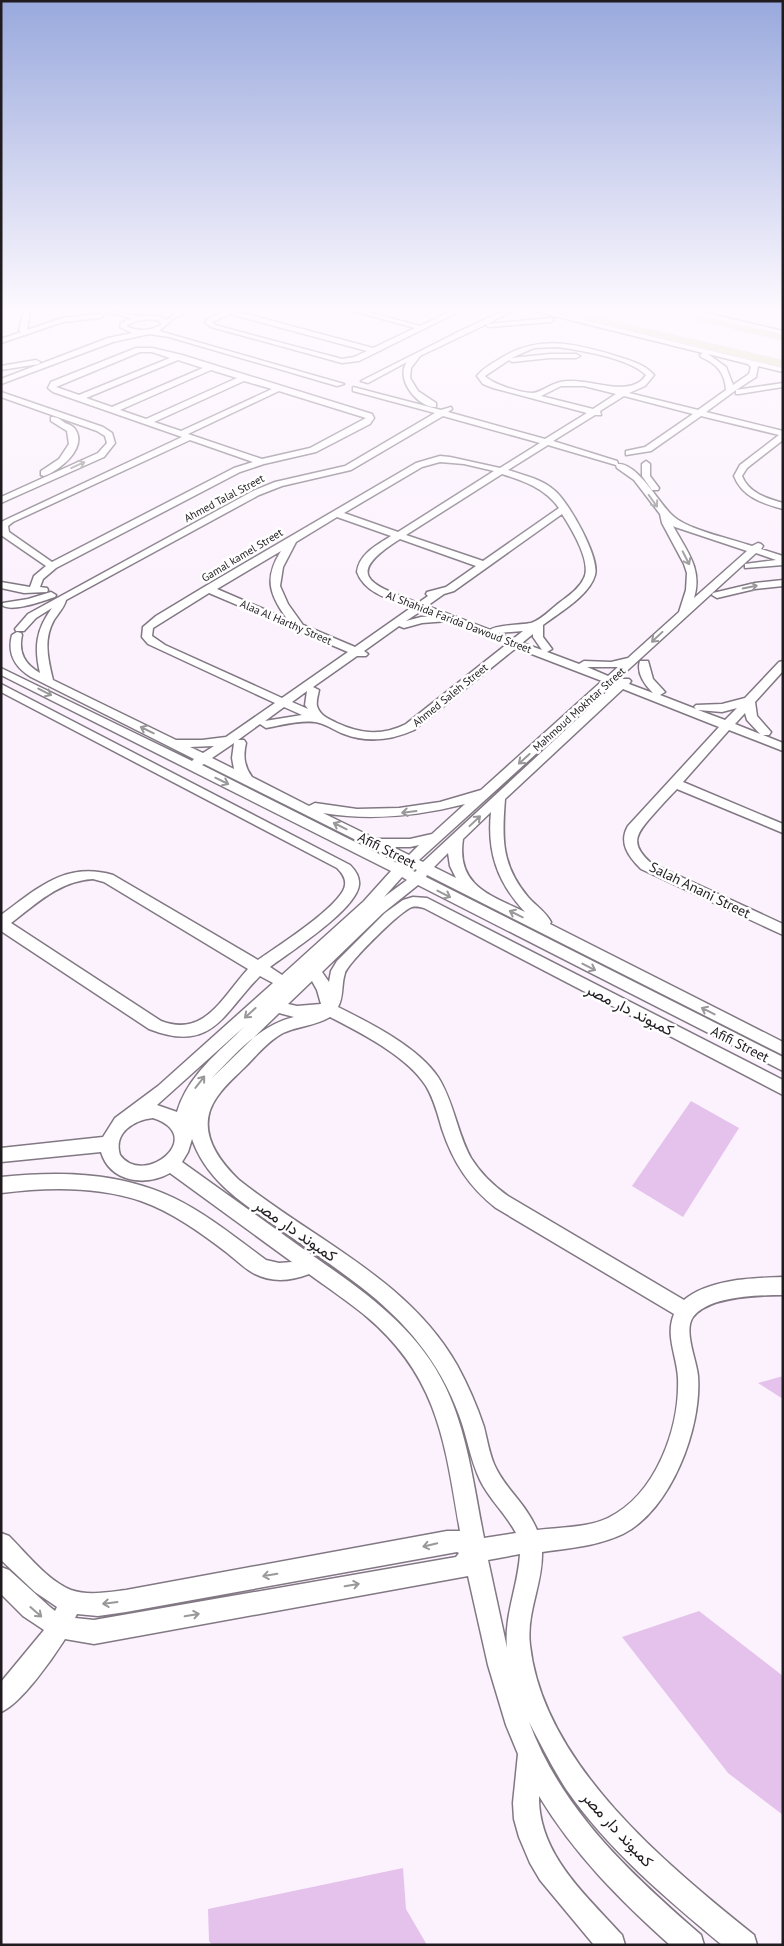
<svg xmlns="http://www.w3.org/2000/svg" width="784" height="1946" viewBox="0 0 784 1946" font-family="'PT Sans',Vazirmatn,sans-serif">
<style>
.green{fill:#e4c2ec}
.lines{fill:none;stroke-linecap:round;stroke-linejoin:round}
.minor-casing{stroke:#817883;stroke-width:3}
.major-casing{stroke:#d7d6d7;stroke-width:2}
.minor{fill:#fff;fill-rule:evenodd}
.major{fill:#d6dcad;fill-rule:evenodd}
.oneway{stroke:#9a989a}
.labels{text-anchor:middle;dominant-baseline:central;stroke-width:5;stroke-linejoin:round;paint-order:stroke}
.far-street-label{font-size:11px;fill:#1f1b1f;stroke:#fff}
.street-label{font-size:14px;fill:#1f1b1f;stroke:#fff}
.near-street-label{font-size:16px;fill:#1f1b1f;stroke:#fff}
</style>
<rect width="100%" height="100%" fill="#fcf2fe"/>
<!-- green -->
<path class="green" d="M691,1101L739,1128L683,1217L632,1186Z
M783,1376V1399L758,1383Z
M699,1611L783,1676V1815L728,1773L622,1637Z
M403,1868L406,1909L427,1945H212L209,1941L208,1909Z"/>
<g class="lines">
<defs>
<path id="minor" d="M24,311H30L27,330L62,318L100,314L103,316L100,318L63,322L1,343V339L21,332L19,330Z
M105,311C117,311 130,316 142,316C150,316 158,314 166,320L180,311H189L173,319L159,331L344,384L337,386L169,337L149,334L113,342L1,384V379L108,338L132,333L120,327L121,323L131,318ZM150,319L159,321L162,324C152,331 138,332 126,326L136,321Z
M224,311H235L373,348L415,328L353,311H365L420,326L451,311H460L359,361L342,363L211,327L205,322L208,319ZM230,314L367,351L354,357L342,359L215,325L212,322Z
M503,311H512L487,324L551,318L554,320L551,322L489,327L487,326V324L420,356L411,368L410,378L418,391L436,403V407C420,409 394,380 407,362L368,383L361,381L462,330Z
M534,311H547L783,368V372L758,366L756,377L736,390L783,383V387L739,394H736V390L706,412L783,431V440L747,468L742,476C749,493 766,498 783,503V509C762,503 742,497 734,476L740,465L779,435L701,416L651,451L626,455V451L645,447L693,414L624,396L600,411L601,415H595L553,441L617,461L618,464C638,463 659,504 673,516C688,530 732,539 752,546L758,543L761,544L763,546L761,549L783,556V565L745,568V564L776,560L756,553L618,679H629L631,681L629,684L653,693C645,685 636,673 640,661H648L653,679L665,692L660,695L696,709L694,707L696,705L722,704L745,698L779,662L783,661V671L755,702L757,716L771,732L769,735H763L783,743V751L729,730L683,782L783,824V833L677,789C668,798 660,807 652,816C635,835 630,844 651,863L783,924V935L641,869C629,857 618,843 628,826L719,727L623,689L505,799C502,838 501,865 528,897C535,905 546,912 551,922L550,924L783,1042V1055L427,875L426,877L783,1057V1071L418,885L383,913L322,972L329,982L331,971L337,961L385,913L403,900L413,897L427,898L783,1080V1095L424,908C420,907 416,906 412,907C400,911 349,962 345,973C341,985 344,996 338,1007C370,1023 418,1047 438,1077C454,1102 457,1133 471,1158C481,1174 494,1186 508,1196L684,1300C709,1279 752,1278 783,1277V1295C758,1295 709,1296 693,1317C683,1331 697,1361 698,1376C702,1428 671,1510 623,1534C598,1546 570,1548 542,1552C543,1584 526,1612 530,1645C543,1764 667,1865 754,1935L757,1945H722C666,1898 608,1850 566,1789C552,1767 541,1745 529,1722C562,1811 631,1874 701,1935L704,1945H670C620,1900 574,1854 539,1796C538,1854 586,1895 622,1935L625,1945H594L540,1880L530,1863L519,1837L514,1819L513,1803L518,1754L506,1725L488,1665L468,1576L94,1644L65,1639C53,1658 21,1704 1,1712V1682L44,1630L23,1616L1,1594V1567L9,1570L50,1607L55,1611L57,1607L35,1592L1,1560V1533L9,1536C27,1554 47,1580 71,1590C88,1596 109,1592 126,1590L447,1531H460C445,1444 439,1378 367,1317C349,1302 328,1288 309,1274C291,1281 271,1283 253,1273C244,1268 235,1259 226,1252C200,1232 172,1212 141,1201C96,1186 48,1187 1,1193V1177C60,1171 119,1172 174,1198C207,1214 236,1238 266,1260L279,1263L292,1262L170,1173C145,1187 110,1182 101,1152L1,1162V1148L103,1137L115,1118L158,1086L273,983L260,976C223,1013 213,1054 149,1029L1,931V915C37,889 65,861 113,875L258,960C275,948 343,905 345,885C346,878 342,873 337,868L1,692V684L350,865C355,870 360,877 359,885C356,910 290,952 270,967L282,975L364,901L391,871L1,675V668L192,761L194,759L31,677C15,667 7,654 12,635L17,632L21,633L22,635C18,653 25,664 40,673C34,647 36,630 52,608L36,618L24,631H16L15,629L28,614L253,491L275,482L345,466L435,413L353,391V387L441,410L451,407L452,409L448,412L545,439L587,413L493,388L483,384L477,376C483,368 493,363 501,358C539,335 573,343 613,355C627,360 644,363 654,375L645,386L629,393L698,410L726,390C725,373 717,364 701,357L700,355L703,353ZM556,347C580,350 629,358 646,375C634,395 602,384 584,382C576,381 564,380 557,383C549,385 540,393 532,393C521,393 492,384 485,376L509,360L512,362L550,358H576L580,356L576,354H550L511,358L534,348ZM708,354L748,364L751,367L749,374L733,385L726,367ZM561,386H584L616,394L593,409L541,396ZM443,416L540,443L500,468L450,457L440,456L416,463L204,587L156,616L143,627L142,637L148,644L275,703L226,737L202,740H176L53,680C48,659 43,640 54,620C58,614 65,606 66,600L259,495L282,486L351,470ZM548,445L616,465L617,468L634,480L660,514L662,523L684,564L687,573L686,590L679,612L628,658L611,662L584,661L579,664L547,652L552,649L543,637V625C560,612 589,596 595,575C600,557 568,501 554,490C542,479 523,475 508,470ZM440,462L464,464L494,471L398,532L344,513L422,467ZM502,474C524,481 545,488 559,508L483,561L406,535ZM562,514C571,528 592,562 584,578C579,589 568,596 559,603C551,609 541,620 531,623C521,625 495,625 490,630L427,606L444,594L454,591ZM337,517L391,536C377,545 359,554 357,572C365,594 392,600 412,607L355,647L303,625L288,604L280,586L283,567L296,542ZM673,526L675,527L747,551L694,598C703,569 686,550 673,526ZM400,539L476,566L446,587L427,592L426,594L428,596L418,603C372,585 341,576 400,539ZM281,551C264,578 269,594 287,619L217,589ZM209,593L348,652L282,698L165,645L152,636L153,628ZM421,611L435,616L421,617L406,621ZM448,621L507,644L406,724C382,736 361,734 337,723C329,719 320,716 317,706C316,701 318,695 319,690L313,687L357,656H366L368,654L364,651L399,626L404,628L422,623ZM523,631L513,639L498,633ZM533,634V637L542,650L522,643ZM516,648L602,681L481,790L440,802L399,808L357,809L315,803L309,806L252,777C244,766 243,756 246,743L244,740H238L260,724L266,728C282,725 299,720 315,722C325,723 335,731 344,734C367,743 392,740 414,730ZM587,667H618L608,676ZM612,685L613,686L423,862L419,860ZM307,691L305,705L308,709L292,702ZM284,707L302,715L265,721ZM737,708L725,720L698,710L722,712ZM745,713L747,720L760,734L735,724ZM234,743L232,758L234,769L212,758ZM214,746L203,753L190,747ZM204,764L400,862L399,864L202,765ZM465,804L432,834L410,839H376L323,813C372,821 418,816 465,804ZM491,812C487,852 497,882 525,912C490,895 456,886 463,839ZM419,845L409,855L393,847H410ZM448,853L450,866L456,878L434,867ZM411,867L417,870L415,872L410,869ZM402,877L407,880L384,897ZM93,879L104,882L248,969C223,996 205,1038 161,1021L11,923C36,904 59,881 93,879ZM312,981L317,990L321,1004L297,1006L288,1004ZM279,1013L294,1017C260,1025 235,1054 212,1078ZM330,1017C361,1033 407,1056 426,1086C434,1099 438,1115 442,1129C453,1162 469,1187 496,1208L674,1314C665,1336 677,1356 678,1378C680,1428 656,1495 608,1518C587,1528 560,1527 537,1530C526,1503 504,1488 494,1464C489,1452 487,1439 484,1427C477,1406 468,1385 457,1365C408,1279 314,1240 239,1180C216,1158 195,1128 217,1097C225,1085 236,1076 246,1066C257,1055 268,1041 283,1033C298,1026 315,1026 330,1017ZM245,1026C219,1052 188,1075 177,1112L157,1105ZM153,1118C208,1136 144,1188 120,1155C113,1133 134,1120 153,1118ZM192,1139C207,1182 244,1204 280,1229C307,1248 335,1267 361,1287C405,1321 440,1362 459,1415C467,1436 470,1459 480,1480C489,1499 506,1514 516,1533L484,1538C474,1488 468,1435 446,1388C416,1324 357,1287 302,1248C262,1219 222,1191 182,1162L188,1152ZM457,1552L459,1553L456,1557L94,1620L75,1618L77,1614L98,1616L126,1612ZM520,1554C518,1587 504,1615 507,1648L488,1560Z
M684,311H697L783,331V335Z
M136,348H152L182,355L372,414L374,418L370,424L316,452L264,464L240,472L56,568L43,579L40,587L47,588L48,590L47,592L24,593L1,588V582L30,587L34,576L46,566L1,535V522L182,437L53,392L48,388L51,382ZM140,352H152L170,358L79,395L56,387ZM178,360L203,368L112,407L86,398ZM211,370L237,378L146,419L120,410ZM244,381L272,389L181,431L154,422ZM279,391L366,418L310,448L262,459L188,434ZM190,440L253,462L234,468L52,562L9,532L8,526L13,522Z
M36,360L40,362L39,364L1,370V366Z
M1,392L103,427L112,433L115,443L104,457L1,503V497L98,453L107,443L105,436L97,431L1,397Z
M51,417C57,417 60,419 65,423C68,424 73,426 75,429C88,448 59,471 44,476L41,475V471L59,459L69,444L67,431L51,421Z
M646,461L650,464V476L659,488L658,490H652L642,476V464Z
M783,580V586L755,589L717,598L712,595L713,593L755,583Z
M51,592L56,595L55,597C43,601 11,613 2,605L3,603L28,599Z"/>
<path id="major" d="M552,311H568L783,361V367Z
M663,311H680L783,334V340Z"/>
</defs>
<!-- minor casing -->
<use href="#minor" class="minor-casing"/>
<!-- major casing -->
<use href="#major" class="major-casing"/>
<!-- minor -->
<use href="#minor" class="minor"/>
<!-- major -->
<use href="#major" class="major"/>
</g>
<!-- one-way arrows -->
<defs><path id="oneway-shaft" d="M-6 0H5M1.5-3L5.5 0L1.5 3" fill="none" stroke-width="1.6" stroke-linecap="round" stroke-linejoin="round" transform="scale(1.25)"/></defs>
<g class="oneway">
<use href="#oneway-shaft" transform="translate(78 465) rotate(-24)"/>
<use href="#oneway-shaft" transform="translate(653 501) rotate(54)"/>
<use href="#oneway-shaft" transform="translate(686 558) rotate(63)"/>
<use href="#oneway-shaft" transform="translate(750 587) rotate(-11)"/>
<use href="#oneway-shaft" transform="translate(657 637) rotate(137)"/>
<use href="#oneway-shaft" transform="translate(45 692) rotate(27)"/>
<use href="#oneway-shaft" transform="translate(147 730) rotate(-154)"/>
<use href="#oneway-shaft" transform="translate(524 759) rotate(138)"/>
<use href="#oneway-shaft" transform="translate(222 781) rotate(26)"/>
<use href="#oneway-shaft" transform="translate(409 812) rotate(173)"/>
<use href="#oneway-shaft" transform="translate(475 821) rotate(-43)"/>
<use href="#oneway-shaft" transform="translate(340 826) rotate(-154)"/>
<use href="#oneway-shaft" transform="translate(444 894) rotate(27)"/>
<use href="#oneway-shaft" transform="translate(516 914) rotate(-154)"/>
<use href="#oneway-shaft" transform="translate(589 967) rotate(27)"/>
<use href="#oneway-shaft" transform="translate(708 1011) rotate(-153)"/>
<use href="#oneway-shaft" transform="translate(250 1013) rotate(138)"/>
<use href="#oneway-shaft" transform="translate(200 1082) rotate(-52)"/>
<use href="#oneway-shaft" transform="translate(430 1545) rotate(166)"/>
<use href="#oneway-shaft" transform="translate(270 1575) rotate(170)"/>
<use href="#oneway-shaft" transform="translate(352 1585) rotate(-10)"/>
<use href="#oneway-shaft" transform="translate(110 1603) rotate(173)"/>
<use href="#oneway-shaft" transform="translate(36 1612) rotate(41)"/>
<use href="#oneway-shaft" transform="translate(192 1615) rotate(-10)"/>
</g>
<!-- sky -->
<linearGradient id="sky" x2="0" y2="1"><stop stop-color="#99a9dd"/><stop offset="0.53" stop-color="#fef9ff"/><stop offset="1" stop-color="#fef9ff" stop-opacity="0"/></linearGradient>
<rect width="784" height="584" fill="url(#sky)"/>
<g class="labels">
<!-- far-street labels -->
<g class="far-street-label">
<text transform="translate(224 498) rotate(-28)">Ahmed Talal Street</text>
<text transform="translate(242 555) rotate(-31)">Gamal kamel Street</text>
<text transform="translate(286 622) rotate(23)">Alaa Al Harthy Street</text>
<text transform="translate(459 622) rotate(21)">Al Shahida Farida Dawoud Street</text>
<text transform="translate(450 695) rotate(-39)">Ahmed Saleh Street</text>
<text transform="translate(579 709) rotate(-42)">Mahmoud Mokhtar Street</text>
</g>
<!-- street labels -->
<g class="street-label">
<text transform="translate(387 850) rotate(27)">Afifi Street</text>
<text transform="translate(700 890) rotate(26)">Salah Anani Street</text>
<text transform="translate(740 1044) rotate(27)">Afifi Street</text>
</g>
<!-- near-street labels -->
<g class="near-street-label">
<text transform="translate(630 1009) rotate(27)">كمبوند دار مصر</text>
<text transform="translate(296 1230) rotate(35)">كمبوند دار مصر</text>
<text transform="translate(618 1829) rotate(47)">كمبوند دار مصر</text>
</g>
</g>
<!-- border -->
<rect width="784" height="1946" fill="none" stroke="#1f1b1f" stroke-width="5"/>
</svg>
